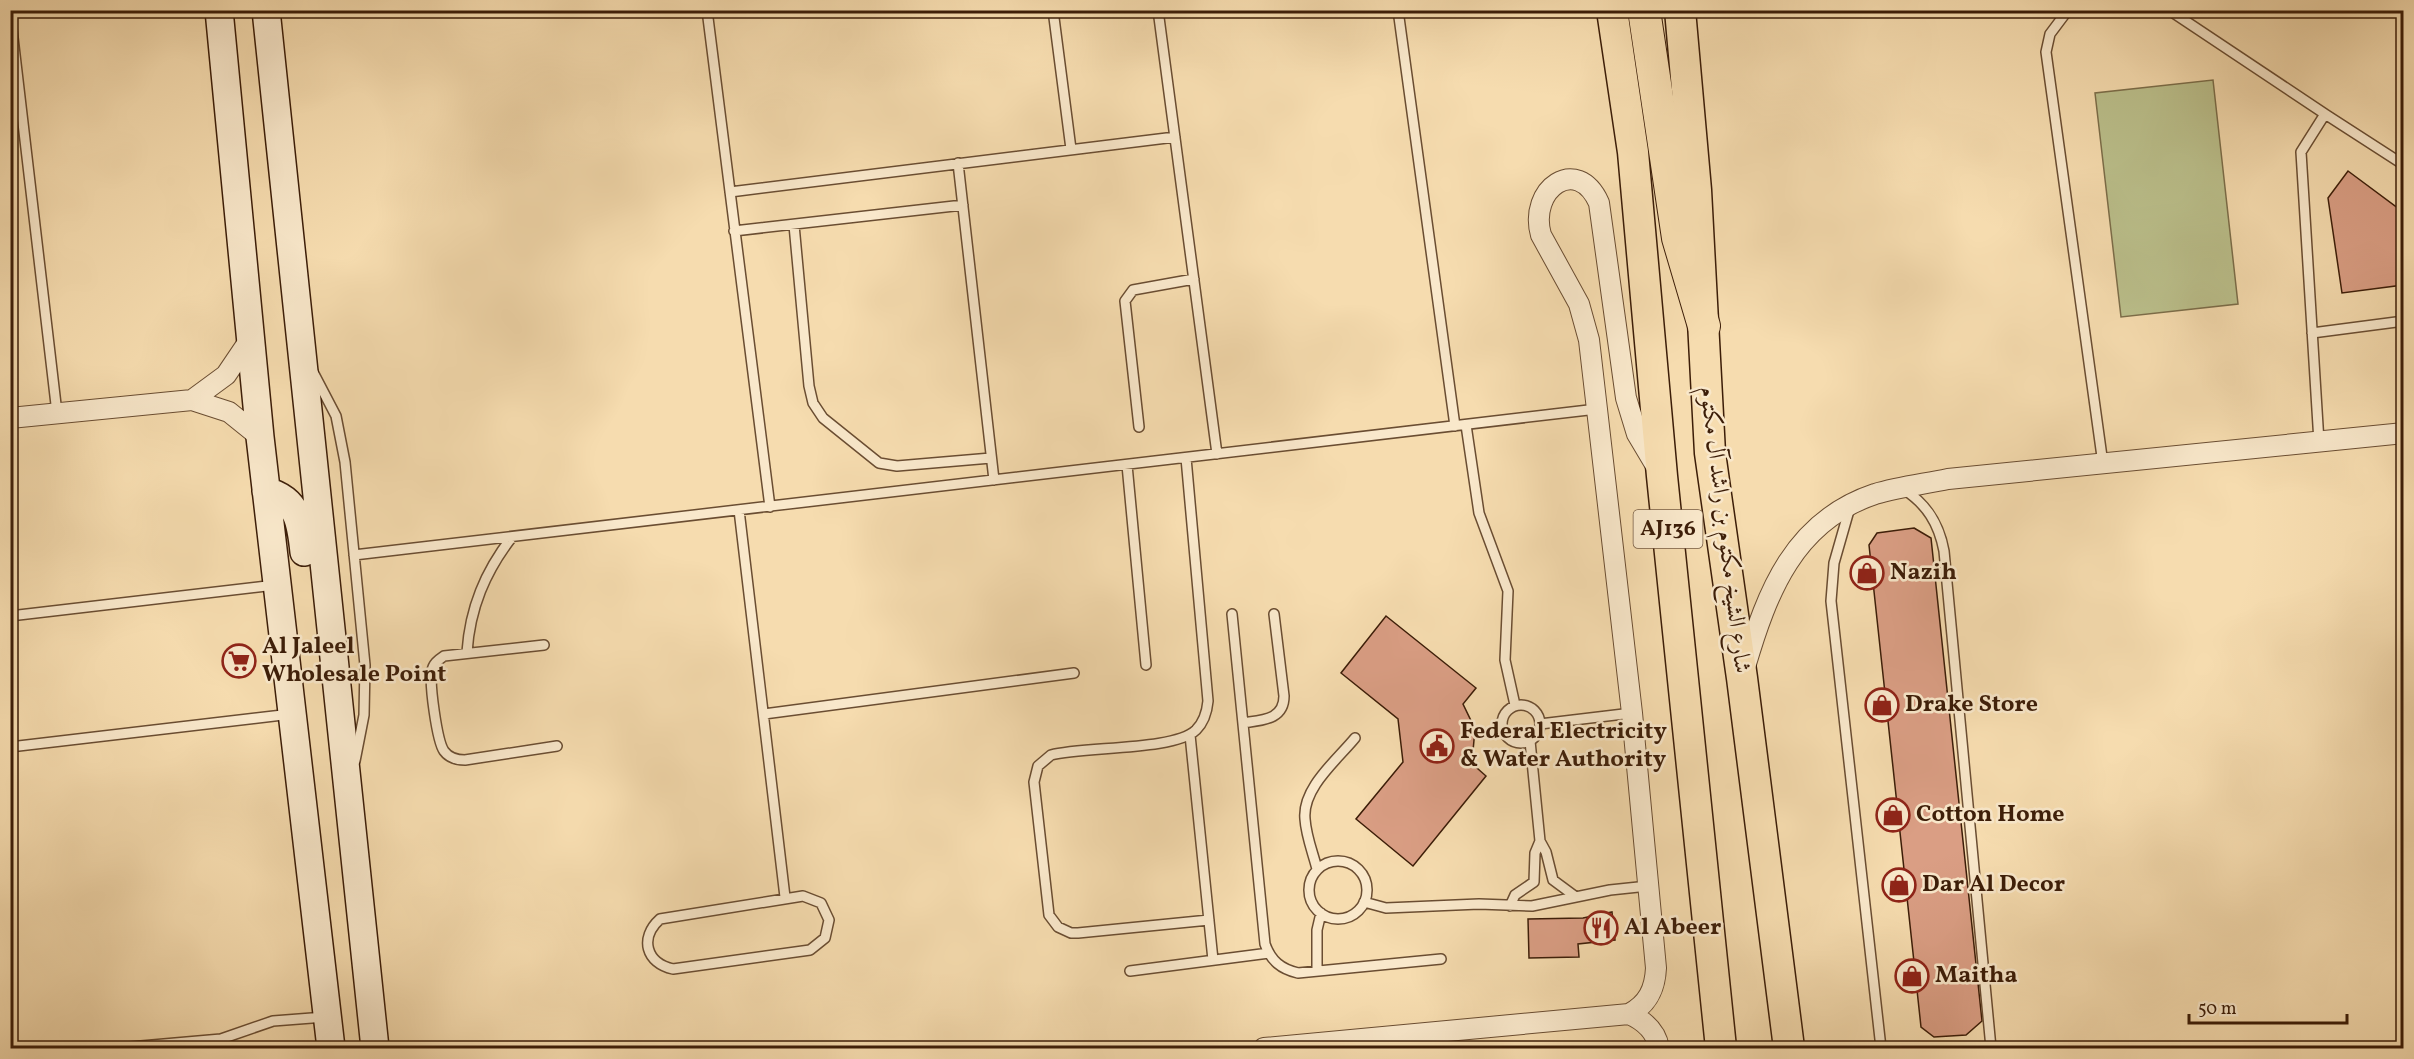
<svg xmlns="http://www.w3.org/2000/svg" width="2414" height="1059" viewBox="0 0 2414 1059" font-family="Vollkorn,Amiri,serif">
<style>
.green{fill:#bbc08c;stroke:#7c6e4a;stroke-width:1.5}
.building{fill:#da9e84;stroke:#3c1d08;stroke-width:1.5}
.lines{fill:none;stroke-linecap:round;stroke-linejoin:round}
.service-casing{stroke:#6a4d32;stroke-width:12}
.minor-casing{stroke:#6a4d32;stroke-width:22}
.secondary-casing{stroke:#3c1d08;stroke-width:30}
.primary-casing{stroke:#3c1d08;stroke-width:33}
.trunk-casing{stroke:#3c1d08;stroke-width:34}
.service{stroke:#f9e8cb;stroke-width:9}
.minor{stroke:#f9e8cb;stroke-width:20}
.secondary{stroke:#f9e8cb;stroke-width:27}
.primary{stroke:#f6dcaf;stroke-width:30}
.trunk{stroke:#f6dcaf;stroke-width:32}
.labels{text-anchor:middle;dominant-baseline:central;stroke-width:5;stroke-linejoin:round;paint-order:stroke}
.shield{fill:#f9e8cb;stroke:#755a42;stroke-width:1.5}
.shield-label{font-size:22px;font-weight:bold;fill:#3c1d08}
.street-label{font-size:24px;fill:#3c1d08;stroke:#f9e8cb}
.poi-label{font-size:24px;font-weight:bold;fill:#3c1d08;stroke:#f9e8cb;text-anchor:start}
</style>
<rect width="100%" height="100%" fill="#f6dcaf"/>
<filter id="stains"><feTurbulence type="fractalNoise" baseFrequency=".00333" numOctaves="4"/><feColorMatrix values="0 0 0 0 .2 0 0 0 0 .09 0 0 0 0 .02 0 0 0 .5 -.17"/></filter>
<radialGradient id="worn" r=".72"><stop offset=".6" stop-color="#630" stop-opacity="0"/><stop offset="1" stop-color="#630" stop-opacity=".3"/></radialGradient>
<!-- green -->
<path class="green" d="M2213,80L2238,304L2121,317L2095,93Z"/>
<!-- building -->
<path class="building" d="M2348,171L2403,212V285L2342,293L2328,198Z
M1914,528L1931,538L1982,1021L1966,1035L1934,1037L1921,1027L1869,545L1877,533Z
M1386,616L1476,688L1463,704L1475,729L1473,751L1469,761L1486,776L1413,866L1356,819L1403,762L1398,719L1341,673Z
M1612,912L1615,940L1578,944L1579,957L1529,958L1528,919L1583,918Z"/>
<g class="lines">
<defs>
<path id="service" d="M707,10L770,507
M1053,10L1071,149
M1158,10L1217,454
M1398,10L1455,426
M2068,10L2050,34L2046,52L2103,464
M2169,10L2325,114
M10,12L57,413
M958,163L994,480
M730,192L1175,137
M794,225L809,386L813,403L823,418L879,463L897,466L991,458
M734,231L963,205
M2312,333L2404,321
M312,370L336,416L345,462L365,665L364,715L355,761
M1466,425L1479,513L1508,591L1505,660L1515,705
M1139,427L1125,301L1133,290L1194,279
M2319,442L2301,152L2325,114L2404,165
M1186,458L1208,701C1207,712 1204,722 1196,730C1174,751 1084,746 1051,755L1038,766L1034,782L1049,915L1058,927L1071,933H1078L1209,920
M1127,465L1146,665
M1903,489C1927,504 1939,524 1944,551L1991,1048
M1850,507L1834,563L1831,601L1881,1048
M739,510L785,897
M354,555L1597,409
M1232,614L1265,944C1271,961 1281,969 1298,973L1441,959
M10,616L275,585
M544,645L444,656C438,660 433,664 432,671C429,683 437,741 444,751C449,758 457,760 465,760L557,746
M467,652C470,608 485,572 512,537
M1502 724a19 19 0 1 1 38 0a19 19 0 1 1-38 0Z
M764,714L1074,673
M1243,723C1262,720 1284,720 1284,696L1274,614
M1540,724L1632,713
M1190,735L1213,960
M1530,741L1540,841L1546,852L1553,880L1576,897
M10,747L291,714
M1309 890a29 29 0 1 1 58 0a29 29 0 1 1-58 0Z
M1317,869C1313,853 1306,836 1305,819C1302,788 1337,760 1355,738
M803,896L821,903L829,920L825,938L810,950L673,969C646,963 639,938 660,919Z
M1364,902L1386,908L1479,904L1532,906L1610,890L1648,886
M1510,906L1515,895L1534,882L1535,853L1540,841
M1130,971L1269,953
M1317,971V930L1321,913
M118,1048L221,1039L273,1021L325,1017"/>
<path id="minor" d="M192,400L226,375L249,341
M10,418L192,400L229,412L260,437
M1745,667C1767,592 1794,521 1875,494C1899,487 1924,484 1948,479L2404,433
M1629,1014C1645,1021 1656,1031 1659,1048
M1264,1048L1629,1014C1648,1004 1655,989 1656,968L1632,713L1589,340L1579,304L1541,235C1528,189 1577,154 1599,203L1626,398L1637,434L1659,471"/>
<path id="secondary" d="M219,10L260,437L331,1048
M266,10L375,1048
M266,491C298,499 301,523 304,552"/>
<path id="primary" d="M1612,10L1633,152L1662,476L1721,1048
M1680,10L1696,190L1710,453L1742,678L1789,1048"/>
<path id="trunk" d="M1644,10L1678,238L1704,326"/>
</defs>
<!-- service casing -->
<use href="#service" class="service-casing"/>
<!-- minor casing -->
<use href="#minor" class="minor-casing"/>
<!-- secondary casing -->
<use href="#secondary" class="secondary-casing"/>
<!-- primary casing -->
<use href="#primary" class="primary-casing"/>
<!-- trunk casing -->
<use href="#trunk" class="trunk-casing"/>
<!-- service -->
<use href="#service" class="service"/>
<!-- minor -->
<use href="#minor" class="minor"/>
<!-- secondary -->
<use href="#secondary" class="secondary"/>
<!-- primary -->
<use href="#primary" class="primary"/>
<!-- trunk -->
<use href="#trunk" class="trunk"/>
</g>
<!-- icons -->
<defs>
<symbol id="shop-ring" viewBox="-11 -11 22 22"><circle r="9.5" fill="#f9e8cb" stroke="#8f2418" stroke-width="1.5"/><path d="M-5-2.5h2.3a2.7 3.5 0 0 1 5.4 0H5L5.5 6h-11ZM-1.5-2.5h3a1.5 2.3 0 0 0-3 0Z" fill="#8f2418"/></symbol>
<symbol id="supermarket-ring" viewBox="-11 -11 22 22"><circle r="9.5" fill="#f9e8cb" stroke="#8f2418" stroke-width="1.5"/><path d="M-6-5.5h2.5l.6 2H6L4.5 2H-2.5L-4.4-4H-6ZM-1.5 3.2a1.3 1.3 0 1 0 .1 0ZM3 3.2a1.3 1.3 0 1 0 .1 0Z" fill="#8f2418"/></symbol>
<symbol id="civic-ring" viewBox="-11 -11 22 22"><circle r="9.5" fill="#f9e8cb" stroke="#8f2418" stroke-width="1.5"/><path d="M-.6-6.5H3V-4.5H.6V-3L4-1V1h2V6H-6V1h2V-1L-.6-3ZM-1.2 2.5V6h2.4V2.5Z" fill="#8f2418"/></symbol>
<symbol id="restaurant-ring" viewBox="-11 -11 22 22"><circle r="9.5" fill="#f9e8cb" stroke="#8f2418" stroke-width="1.5"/><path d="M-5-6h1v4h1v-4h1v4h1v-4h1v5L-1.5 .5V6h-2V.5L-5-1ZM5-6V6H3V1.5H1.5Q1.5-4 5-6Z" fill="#8f2418"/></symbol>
</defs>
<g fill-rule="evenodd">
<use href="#shop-ring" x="1848" y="554" width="38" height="38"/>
<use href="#supermarket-ring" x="220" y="642" width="38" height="38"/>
<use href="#shop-ring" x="1863" y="686" width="38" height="38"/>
<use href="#civic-ring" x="1418" y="727" width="38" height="38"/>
<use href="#shop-ring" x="1874" y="796" width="38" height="38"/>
<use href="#shop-ring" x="1880" y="866" width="38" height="38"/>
<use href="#restaurant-ring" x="1582" y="909" width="38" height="38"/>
<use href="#shop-ring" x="1893" y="957" width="38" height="38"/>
</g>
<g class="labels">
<!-- shield labels -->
<rect class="shield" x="1633.5" y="510" width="69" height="38" rx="4.5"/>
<g class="shield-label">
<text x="1668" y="529">AJ136</text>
</g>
<!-- street labels -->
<g class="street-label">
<text transform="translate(1724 530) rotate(83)">شارع الشيخ مكتوم بن راشد آل مكتوم</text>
</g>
<!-- poi labels -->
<g class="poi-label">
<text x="1890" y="573">Nazih</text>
<text x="262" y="647">Al Jaleel<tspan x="262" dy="28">Wholesale Point</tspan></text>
<text x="1905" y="705">Drake Store</text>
<text x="1460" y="732">Federal Electricity<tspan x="1460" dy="28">&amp; Water Authority</tspan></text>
<text x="1916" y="815">Cotton Home</text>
<text x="1922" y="885">Dar Al Decor</text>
<text x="1624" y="928">Al Abeer</text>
<text x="1935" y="976">Maitha</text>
</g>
</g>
<!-- margin -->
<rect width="2414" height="1059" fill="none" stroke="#f6dcaf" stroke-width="36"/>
<rect x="12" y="12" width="2390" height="1035" fill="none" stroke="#3c1d08" stroke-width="3"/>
<rect x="18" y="18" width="2378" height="1023" fill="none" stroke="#3c1d08" stroke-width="1.5"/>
<!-- scale -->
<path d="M2189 1014v9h158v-9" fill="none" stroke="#3c1d08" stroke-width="3"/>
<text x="2198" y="1014" font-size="18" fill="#3c1d08" stroke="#f9e8cb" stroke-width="4.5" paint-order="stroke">50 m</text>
<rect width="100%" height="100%" filter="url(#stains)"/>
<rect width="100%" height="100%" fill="url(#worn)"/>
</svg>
